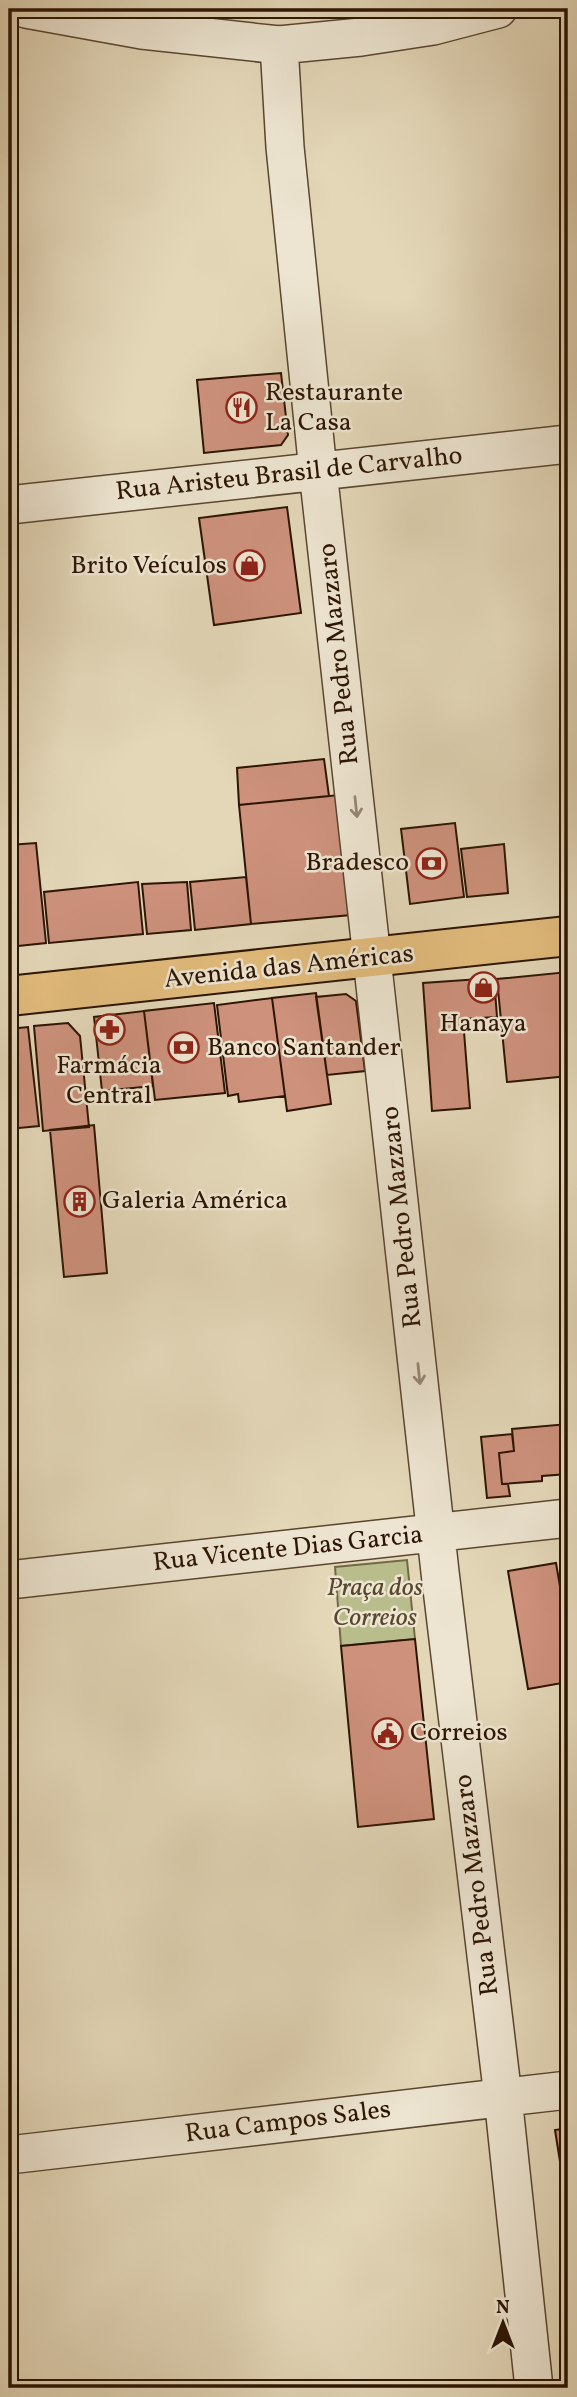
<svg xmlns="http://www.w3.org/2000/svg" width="577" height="2397" viewBox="0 0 577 2397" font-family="Vollkorn,serif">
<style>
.green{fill:#b8bd8b;stroke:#726947;stroke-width:2}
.building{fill:#cd917c;stroke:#2d1503;stroke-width:2}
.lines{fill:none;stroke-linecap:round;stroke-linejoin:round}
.minor-casing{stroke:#5a4630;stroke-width:40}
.major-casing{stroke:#2d1503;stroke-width:42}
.minor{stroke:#ede5d1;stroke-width:37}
.major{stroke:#e2bc7c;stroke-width:38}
.oneway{stroke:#978774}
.labels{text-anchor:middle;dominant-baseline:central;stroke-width:5;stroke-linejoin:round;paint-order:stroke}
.poi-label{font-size:26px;fill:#2d1503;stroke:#ede5d1;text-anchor:start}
.street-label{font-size:26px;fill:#2d1503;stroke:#ede5d1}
.park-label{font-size:26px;font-style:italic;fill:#57472c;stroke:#ede5d1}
</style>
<rect width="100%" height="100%" fill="#e3d7b8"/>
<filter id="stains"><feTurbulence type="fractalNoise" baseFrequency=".00286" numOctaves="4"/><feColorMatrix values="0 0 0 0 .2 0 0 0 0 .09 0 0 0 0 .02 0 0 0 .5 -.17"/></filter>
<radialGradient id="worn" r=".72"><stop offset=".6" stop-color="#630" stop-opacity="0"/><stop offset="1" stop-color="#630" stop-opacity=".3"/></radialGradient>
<!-- green -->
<path class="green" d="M407,1560L415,1639L341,1646L335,1567Z"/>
<!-- building -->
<path class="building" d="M281,373L288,435L281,445L204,453L197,380Z
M287,507L301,613L214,625L199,518Z
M324,759L329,796L239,805L237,768Z
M339,795L351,915L251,924L239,805Z
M455,823L464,897L410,904L401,829Z
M36,843L46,943L9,947V845Z
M504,844L508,893L467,897L461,849Z
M561,854H568V887H564Z
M246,877L251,924L195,930L190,882Z
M138,882L143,934L49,943L44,892Z
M187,882L191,930L147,934L142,884Z
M568,972V1076L507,1082L497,979Z
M494,978L497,1017L463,1019L470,1108L432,1111L423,983Z
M316,993L331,1104L287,1111L272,998Z
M346,994L356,1001L365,1071L327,1075L316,997Z
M272,998L285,1096L239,1102L238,1094L228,1096L217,1005Z
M214,1003L225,1093L155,1100L144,1011Z
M144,1011L153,1086L102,1091L94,1017Z
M68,1023L80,1036L89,1127L43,1131L34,1026Z
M28,1027L39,1126L9,1129V1029Z
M94,1125L107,1273L64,1277L50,1130Z
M568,1424V1474L542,1476V1481L502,1484L499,1453L514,1451L512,1429Z
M512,1434L514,1451L499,1453L502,1484H508L510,1496L487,1498L481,1437Z
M556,1563L568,1633V1682L528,1689L508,1571Z
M415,1639L434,1819L358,1827L341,1646Z
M568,2128V2212L555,2130Z"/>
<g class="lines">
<defs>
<path id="minor" d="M26,9L142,30L279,45L361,37L433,26L498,9
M279,45L285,147L318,471L440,1572L503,2097L534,2388
M9,505L568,444
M9,1580L568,1518
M9,2155L568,2090"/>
<path id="major" d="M9,996L568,936"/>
</defs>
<!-- minor casing -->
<use href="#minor" class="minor-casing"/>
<!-- major casing -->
<use href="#major" class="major-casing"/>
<!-- minor -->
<use href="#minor" class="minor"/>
<!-- major -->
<use href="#major" class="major"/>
</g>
<!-- one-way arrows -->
<defs><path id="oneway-shaft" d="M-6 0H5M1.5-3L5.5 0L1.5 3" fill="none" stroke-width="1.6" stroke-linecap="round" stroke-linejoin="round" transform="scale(1.75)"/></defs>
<g class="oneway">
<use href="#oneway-shaft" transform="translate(356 807) rotate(84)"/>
<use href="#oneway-shaft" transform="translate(419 1374) rotate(84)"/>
</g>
<!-- icons -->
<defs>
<symbol id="restaurant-ring" viewBox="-11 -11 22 22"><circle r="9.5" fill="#ede5d1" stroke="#8f2418" stroke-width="1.5"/><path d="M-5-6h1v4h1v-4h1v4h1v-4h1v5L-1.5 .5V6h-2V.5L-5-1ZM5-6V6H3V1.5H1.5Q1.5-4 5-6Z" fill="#8f2418"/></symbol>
<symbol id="shop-ring" viewBox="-11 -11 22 22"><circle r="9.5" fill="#ede5d1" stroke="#8f2418" stroke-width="1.5"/><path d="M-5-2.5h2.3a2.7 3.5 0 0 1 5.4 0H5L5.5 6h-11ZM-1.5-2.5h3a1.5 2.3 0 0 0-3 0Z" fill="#8f2418"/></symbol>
<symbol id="bank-ring" viewBox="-11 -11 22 22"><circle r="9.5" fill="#ede5d1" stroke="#8f2418" stroke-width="1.5"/><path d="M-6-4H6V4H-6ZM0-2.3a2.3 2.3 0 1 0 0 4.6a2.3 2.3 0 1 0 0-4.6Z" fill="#8f2418"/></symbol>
<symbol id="pharmacy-ring" viewBox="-11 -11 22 22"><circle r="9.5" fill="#ede5d1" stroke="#8f2418" stroke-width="1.5"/><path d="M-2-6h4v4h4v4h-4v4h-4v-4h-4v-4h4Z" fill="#8f2418"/></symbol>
<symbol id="building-ring" viewBox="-11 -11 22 22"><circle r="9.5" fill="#ede5d1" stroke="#8f2418" stroke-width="1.5"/><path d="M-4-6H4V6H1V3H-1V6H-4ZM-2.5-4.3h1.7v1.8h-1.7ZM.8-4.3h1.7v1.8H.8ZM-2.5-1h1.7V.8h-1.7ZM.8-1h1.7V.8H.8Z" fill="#8f2418"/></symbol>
<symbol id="civic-ring" viewBox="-11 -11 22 22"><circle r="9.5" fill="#ede5d1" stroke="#8f2418" stroke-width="1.5"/><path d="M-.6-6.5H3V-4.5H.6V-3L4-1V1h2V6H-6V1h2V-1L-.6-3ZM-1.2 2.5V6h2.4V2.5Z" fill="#8f2418"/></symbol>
</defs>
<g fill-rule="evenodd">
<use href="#restaurant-ring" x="224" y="390" width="35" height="35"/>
<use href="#shop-ring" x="232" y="548" width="35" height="35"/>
<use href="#bank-ring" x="414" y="846" width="35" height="35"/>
<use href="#shop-ring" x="466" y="970" width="35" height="35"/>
<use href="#pharmacy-ring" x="92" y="1012" width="35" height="35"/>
<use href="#bank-ring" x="166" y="1030" width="35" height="35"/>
<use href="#building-ring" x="62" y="1184" width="35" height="35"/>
<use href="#civic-ring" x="370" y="1716" width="35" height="35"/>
</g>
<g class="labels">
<!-- poi labels -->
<g class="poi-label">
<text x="265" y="393">Restaurante<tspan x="265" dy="30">La Casa</tspan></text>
<text x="227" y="566" text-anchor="end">Brito Veículos</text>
<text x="409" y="863" text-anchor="end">Bradesco</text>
<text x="483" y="1024" text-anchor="middle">Hanaya</text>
<text x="207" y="1048">Banco Santander</text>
<text x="109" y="1066" text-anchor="middle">Farmácia<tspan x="109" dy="30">Central</tspan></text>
<text x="102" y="1201">Galeria América</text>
<text x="410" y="1733">Correios</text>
</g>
<!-- street labels -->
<g class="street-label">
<text transform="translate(289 474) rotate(-6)">Rua Aristeu Brasil de Carvalho</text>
<text transform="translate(339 654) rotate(-96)">Rua Pedro Mazzaro</text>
<text transform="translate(289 967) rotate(-6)">Avenida das Américas</text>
<text transform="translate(402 1217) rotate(-96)">Rua Pedro Mazzaro</text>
<text transform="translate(288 1549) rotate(-6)">Rua Vicente Dias Garcia</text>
<text transform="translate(477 1885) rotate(-97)">Rua Pedro Mazzaro</text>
<text transform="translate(288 2122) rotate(-7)">Rua Campos Sales</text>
</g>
<!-- park labels -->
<g class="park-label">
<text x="375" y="1588">Praça dos<tspan x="375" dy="30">Correios</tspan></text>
</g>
</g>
<!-- margin -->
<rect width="577" height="2397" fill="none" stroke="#e3d7b8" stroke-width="35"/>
<rect x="10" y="10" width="556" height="2376" fill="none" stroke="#2d1503" stroke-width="3.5"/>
<rect x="18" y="18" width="542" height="2362" fill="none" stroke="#2d1503" stroke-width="2"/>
<!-- north arrow -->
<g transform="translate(503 2323)" stroke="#ede5d1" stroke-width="5" paint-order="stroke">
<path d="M0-5L12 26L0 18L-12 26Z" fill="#2d1503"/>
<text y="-10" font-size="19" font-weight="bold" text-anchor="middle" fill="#2d1503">N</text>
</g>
<rect width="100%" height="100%" filter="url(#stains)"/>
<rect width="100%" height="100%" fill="url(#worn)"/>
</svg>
